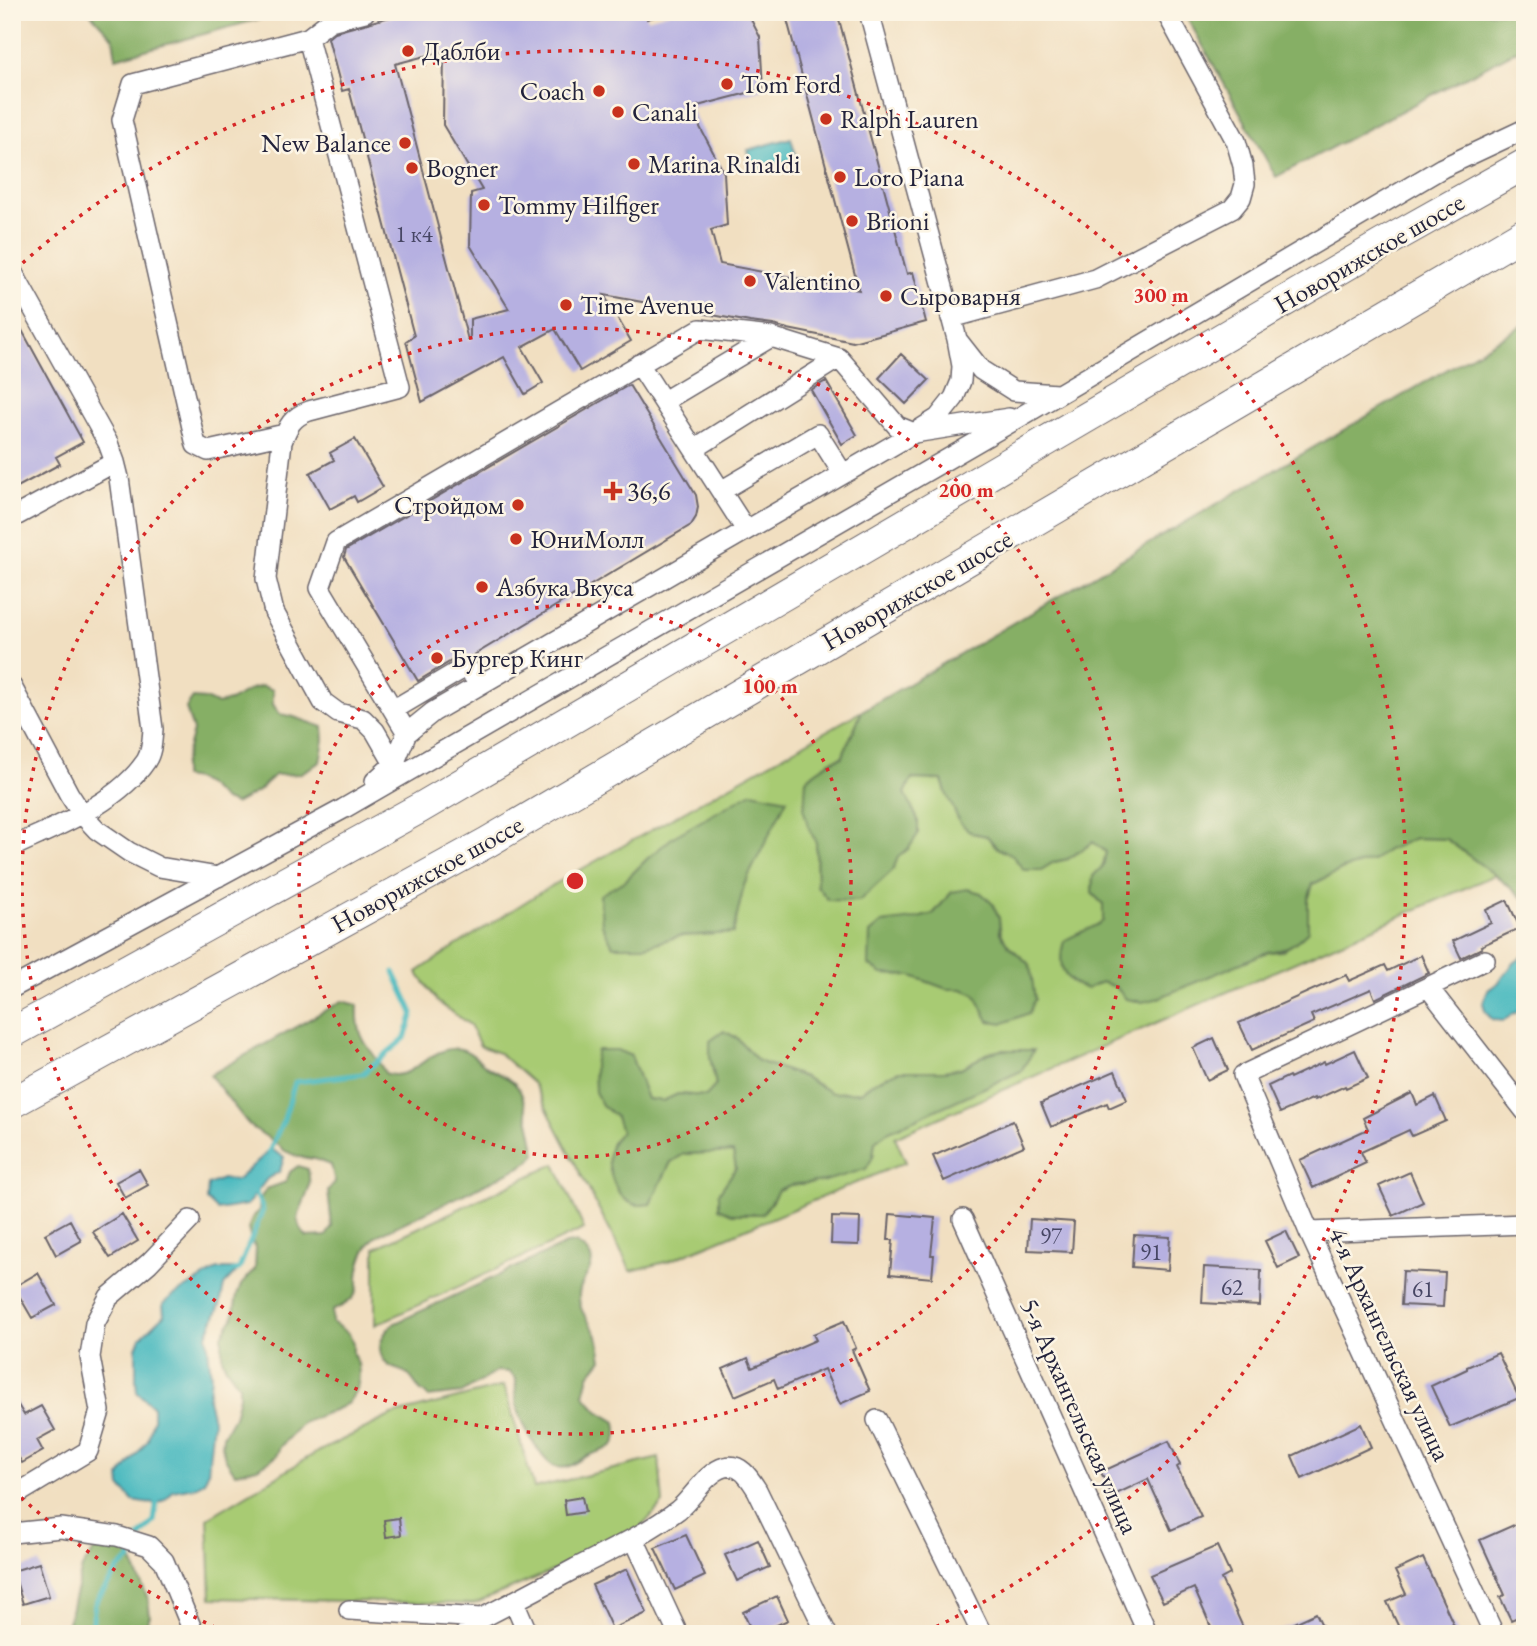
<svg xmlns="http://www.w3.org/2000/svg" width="1537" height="1646" viewBox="0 0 1537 1646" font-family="'EB Garamond',serif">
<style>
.green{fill:#a8cb73;stroke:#657657;stroke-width:2;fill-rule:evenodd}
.forest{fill:#86af65;stroke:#546850;stroke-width:2}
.water{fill:#49b9bf;stroke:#366e7d;stroke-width:2}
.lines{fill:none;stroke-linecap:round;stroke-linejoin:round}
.stream{stroke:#49b9bf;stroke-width:5}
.building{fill:#b6b0e1;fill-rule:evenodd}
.minor-casing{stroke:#6a646a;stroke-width:22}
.highway-casing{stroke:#6a646a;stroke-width:32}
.minor{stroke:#fff;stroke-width:19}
.highway{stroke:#fff;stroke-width:30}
.ring{fill:none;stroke:#d62828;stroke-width:3.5;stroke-dasharray:3.5 7}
.poi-dot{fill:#c8321e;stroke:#fcf5e5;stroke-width:2.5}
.labels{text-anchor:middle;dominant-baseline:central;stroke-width:5;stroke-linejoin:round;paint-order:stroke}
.number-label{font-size:23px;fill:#474664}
.poi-label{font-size:26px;fill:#22223b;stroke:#fcf5e5;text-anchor:start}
.street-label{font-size:26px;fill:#22223b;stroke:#fcf5e5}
.centre{fill:#d62828;stroke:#fcf5e5;stroke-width:3.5}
.ring-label{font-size:21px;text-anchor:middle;font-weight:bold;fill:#d62828;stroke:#fcf5e5;stroke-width:5;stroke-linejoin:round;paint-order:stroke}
</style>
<rect width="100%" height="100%" fill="#fcf5e5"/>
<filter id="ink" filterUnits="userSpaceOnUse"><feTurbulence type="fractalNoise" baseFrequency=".0143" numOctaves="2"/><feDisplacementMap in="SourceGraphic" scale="14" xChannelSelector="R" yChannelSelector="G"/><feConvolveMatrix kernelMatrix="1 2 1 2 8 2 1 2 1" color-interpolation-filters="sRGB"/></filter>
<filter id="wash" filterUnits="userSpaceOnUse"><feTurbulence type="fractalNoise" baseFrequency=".00686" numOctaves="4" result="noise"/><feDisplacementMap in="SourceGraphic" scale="28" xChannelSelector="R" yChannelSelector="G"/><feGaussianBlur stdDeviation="1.57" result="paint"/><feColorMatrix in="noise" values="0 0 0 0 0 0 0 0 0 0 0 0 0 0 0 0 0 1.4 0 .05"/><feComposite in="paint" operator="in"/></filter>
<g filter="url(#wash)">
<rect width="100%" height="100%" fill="#f1dfc1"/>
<!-- green -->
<path class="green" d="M862,711L842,757L829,761L808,826L816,842L817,886L893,870L898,857L909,848L918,820L905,793L911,779L942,780L947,795L972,833L987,836L997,848L1012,855L1024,870H1040L1054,862L1068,859L1094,842L1106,852L1103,866L1093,877L1092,893L1103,904V921L1091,929L1077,933L1087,988L1101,982L1116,987L1267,952L1283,951L1308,931V900L1313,884L1343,869L1374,860L1387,850L1415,838L1446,839L1495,875L895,1137L906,1162L669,1261L631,1271L534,1084L499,1053L480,1046L470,1025L438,1002L417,972L454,947L541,892ZM786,799L744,885L733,933L679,936L646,946L626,880L648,858ZM952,892L999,918C1000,944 1013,949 1030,965L976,994L962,989H947L912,976L914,919L933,914ZM737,1038L758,1061L804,1077L832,1093L861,1092L872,1083L899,1071H945L961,1068L989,1053L1002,1050H1033L1021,1071L887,1132L875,1141L873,1157L825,1181L790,1185L777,1190L771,1203L719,1193L736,1168L734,1152L684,1154L671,1162L650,1204L616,1117L631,1056L647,1099L663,1101L678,1094L707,1096L716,1085L710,1057Z
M555,1164L584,1229L375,1325V1248Z
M504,1386L534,1488L659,1458L663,1503L636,1533L574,1562L474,1604L211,1598L208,1518L316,1453L392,1415Z"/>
<!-- forest -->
<path class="forest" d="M89,12H285L116,58L113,38Z
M1184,12H1525V46L1276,177Z
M1525,324V900L1495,875L1446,839L1415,838L1387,850L1374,860L1343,869L1313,884L1308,900V931C1294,945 1287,950 1267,952L1156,999L1142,1002L1126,999L1116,987L1101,982L1087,989C1062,981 1057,966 1064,941C1077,933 1090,930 1103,921V904L1092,893L1093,876L1103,866L1106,852L1093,842L1068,859L1054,862L1041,870H1024L1012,855L997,848L987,836L972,833L960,823L947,795L942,780L912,779L905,793L918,820V834L909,848L898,857L893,870L859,901L828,900L817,886L816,842L808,826L804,811L806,780C817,769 828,762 842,757L862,711Z
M262,686L273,690V704L279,714L291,716L323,727L324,740L320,762L299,774L275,775L257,792L235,804L224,800L206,784L195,779L183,777V766L193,731L186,708L193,698L205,699L216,704L230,701L251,689Z
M752,792L787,799L744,885L733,933L679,936L646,946H613L602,925L600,895L626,880L648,858L673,837Z
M967,889L981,893L993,904L999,918L1000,933L1008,945L1030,965L1035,999L1029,1013L1004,1023L989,1021L975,994L962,989H947L912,976L882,974L869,965L870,933L882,923L914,919L933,914L952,892Z
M342,1001L358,1005C356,1044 370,1044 385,1073C409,1082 422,1057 443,1051C449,1048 458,1048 464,1050C474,1054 481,1063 490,1069C501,1075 514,1079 520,1091C527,1104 532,1138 536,1154L530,1161L520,1167L376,1236C364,1248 359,1262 358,1278C358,1284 359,1290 355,1295C350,1303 340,1307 332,1311V1322L349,1334L353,1344V1354L358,1364L359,1374L358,1384L354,1394L348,1403L339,1408L302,1423L280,1447L276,1456L266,1463L257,1468L235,1473L225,1458L222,1446L223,1436L234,1417L239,1396V1385L226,1367L222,1358V1335L233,1318L237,1295L241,1285L255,1269L256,1248L251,1240L248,1229L252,1218L259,1210L260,1199L266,1189L286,1182L290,1172L298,1166L308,1169C309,1175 310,1181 309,1187C305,1207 288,1218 307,1237L326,1236L332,1227L328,1191L335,1182L331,1165L315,1159L299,1157L285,1151L273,1141L249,1125L210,1075Z
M724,1031L737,1038L758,1061L804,1077L832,1093L861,1092L872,1083L899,1071H945L961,1068L989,1053L1002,1050H1034L1021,1071L887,1132L875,1141L873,1157L866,1169L825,1181L790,1185L778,1190L771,1203L762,1214H732L719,1208V1193L736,1168L733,1152L684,1154L671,1162L650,1204C644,1205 638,1206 633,1204C614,1197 604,1163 611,1145C613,1140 618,1135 621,1131L616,1117L602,1105L595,1092L594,1064L597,1050H617L631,1056L647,1099L663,1101L678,1094L706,1096L716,1085L710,1057V1041Z
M576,1243C609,1263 580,1273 579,1295C578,1312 591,1322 597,1336C600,1343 600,1351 602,1359L589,1375L584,1395L598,1411L616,1422C622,1450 606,1448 587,1456C576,1461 570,1470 557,1467C541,1464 518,1416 516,1401C515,1394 516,1386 516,1379L509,1372L497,1371L462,1393L428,1397C426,1394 422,1392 420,1390C415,1384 412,1377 406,1373C399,1369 391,1369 386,1363C374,1349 382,1334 393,1324L566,1244Z
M99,1543H133L131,1559L148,1599L150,1616L142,1634H65L82,1568Z"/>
<!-- water -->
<path class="water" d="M791,138L797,159L753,170L748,150Z
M1525,955V1009L1512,1014L1504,1021L1493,1020L1486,1013L1483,1003L1488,990L1498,983L1514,963Z
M271,1149L284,1157L280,1171L267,1179L247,1205L217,1210L207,1200L208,1185L222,1179L237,1180Z
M218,1269H239L224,1285L220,1305L207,1335L211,1378L208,1399L213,1420L208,1472L204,1482L195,1487L173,1491C161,1508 151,1504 133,1501L121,1487L120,1476L148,1440L153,1419V1407L137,1392L136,1380V1348L140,1338L164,1315L163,1304L171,1297Z"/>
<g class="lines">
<!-- stream -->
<path class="stream" d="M269,1152L284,1119L295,1082L362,1074L405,1038L413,1013L394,972
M233,1271L239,1269L263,1210L253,1187
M140,1537L154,1521L157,1500
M91,1634L95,1603L119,1568L131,1559L133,1544"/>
</g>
<g id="blocks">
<!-- building -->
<path class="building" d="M408,12H646L647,19L672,12H747L760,37L763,89L690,108L724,173L727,225L711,230L720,264L859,290L785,12H837L907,274L913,272L926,322L853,342L788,329L773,325L750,322L604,295L631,341L580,371L555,329L522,347L543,383L525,394L504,357L422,402L406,341L414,336L349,89L342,91L328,38L335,32ZM444,51L443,125L482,190L471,193L470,245L509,309L470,319V340H468L395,64Z
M12,312L83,442L56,457L60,464L12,490Z
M901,354L929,380L906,404L879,378Z
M826,381L857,435L842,444L811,390Z
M629,385L696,495L698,507L696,517L691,525L469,658H456L418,681L344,557L346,550Z
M355,439L383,487L357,502L354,496L330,509L310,473L334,460L330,453Z
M1507,900L1520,928L1481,946L1482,948L1461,958L1453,941L1491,923L1486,910Z
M1421,955L1429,973L1375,999L1371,989L1311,1015L1314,1022L1252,1050L1239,1023L1346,975L1349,981L1385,965L1388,971Z
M1214,1038L1228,1070L1207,1080L1193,1048Z
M1355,1050L1368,1078L1346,1088L1345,1086L1315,1100L1314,1098L1280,1113L1268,1086L1289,1076L1290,1078L1324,1062L1325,1064Z
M1115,1071L1127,1100L1109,1108L1107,1103L1051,1127L1041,1103Z
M1412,1093L1417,1105L1435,1096L1446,1121L1412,1136L1409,1130L1361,1152L1366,1163L1313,1188L1300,1160L1368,1129L1363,1118Z
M1013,1121L1024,1146L944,1181L933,1156Z
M139,1169L148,1185L125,1198L116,1182Z
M1410,1172L1423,1202L1393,1216L1379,1186Z
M122,1214L138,1241L110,1258L93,1232Z
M890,1214L935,1218L931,1255H934L932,1278L890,1274L893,1240H888Z
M832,1217L860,1218L859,1245L831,1244Z
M1030,1219L1074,1222L1072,1252L1028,1250Z
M70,1220L81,1241L56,1255L45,1234Z
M1286,1231L1299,1258L1278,1268L1265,1241Z
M1134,1235L1170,1237L1168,1270L1132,1267Z
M1204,1267L1261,1270L1260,1306L1202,1303Z
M1403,1271L1445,1273L1443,1307L1401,1305Z
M38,1273L56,1305L32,1318L14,1287Z
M844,1321L856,1348L852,1350L870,1391L840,1404L824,1369L778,1389L774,1379L735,1396L723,1369L748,1358L752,1368L816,1340L813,1334Z
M1498,1353L1519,1398L1450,1427L1431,1386L1467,1369V1367Z
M12,1395L24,1415L41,1406L55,1430L37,1440L43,1451L22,1463L12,1446Z
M1361,1424L1371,1447L1302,1479L1292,1456Z
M1169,1441L1180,1465L1177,1467L1201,1517L1171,1530L1148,1479L1112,1496L1101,1472Z
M582,1497L585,1512L566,1515L564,1500Z
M399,1518L401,1535L386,1537L384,1520Z
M1525,1520V1614L1511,1620L1500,1597L1505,1595L1480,1540Z
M686,1535L705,1576L675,1590L655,1548Z
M758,1540L770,1567L737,1581L725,1555Z
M1217,1546L1230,1574L1221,1579L1246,1634H1214L1194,1588L1163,1602L1150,1575Z
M1423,1558L1458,1634H1402L1387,1602L1406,1594L1395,1571Z
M39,1563L49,1596L23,1604L13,1571Z
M627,1569L647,1613L612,1629L592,1585Z
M777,1596L788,1620L757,1634H753L743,1612Z
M1316,1613L1326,1634H1271Z"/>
</g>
</g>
<g filter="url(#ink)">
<use href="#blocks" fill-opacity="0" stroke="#6a646a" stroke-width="2"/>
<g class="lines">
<defs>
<path id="minor" d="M365,12L330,21L308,38L400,387L309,411C292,417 288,426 282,442L266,579L274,612L323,702L338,713L363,719L375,731L394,764
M12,271L108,443L115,462L119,478L153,729C152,740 152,752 146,761C117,804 57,826 12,847
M951,318L1095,279L1232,209L1241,198L1245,184L1243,166L1236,141L1166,12
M959,342L981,370L1014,391L1057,394
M639,364L746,530
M664,401L771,337
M285,434L208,451L196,445L122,120L133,84L308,38
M694,449L839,358
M721,491L818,434L843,474
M12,518L115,462
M12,687L69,794L82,814L97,830L129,852L159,867L218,877
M393,710L462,669L470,671L479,685
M407,733L320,588L336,542L700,329L771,337L839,358L897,426L914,433L1009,418
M375,781L394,764L407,733L433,712L914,433L938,418L954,398L961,381L962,366L957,339L869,12
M1485,960L1243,1075L1309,1232L1494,1634
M1428,987L1525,1111
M12,988L343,809L1020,417L1442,168L1525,129
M963,1219L1148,1634
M1309,1232L1525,1224
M877,1420L982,1634
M12,1497L88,1451L100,1411L90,1357L95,1323L109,1297L149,1263L190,1220
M12,1533L61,1528L117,1536L149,1546L164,1561L194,1634
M634,1539L678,1634
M514,1601L528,1634
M349,1610L482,1618
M465,1634L482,1618C513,1602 545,1585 576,1568C611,1550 646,1534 678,1510C693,1498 706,1472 725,1467C741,1463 750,1479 757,1490L827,1634"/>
<path id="highway" d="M12,1033L420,808L1381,245L1525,164
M12,1103L486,843L1525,233"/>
</defs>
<!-- minor casing -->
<use href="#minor" class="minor-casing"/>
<!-- highway casing -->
<use href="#highway" class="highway-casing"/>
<!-- minor -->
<use href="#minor" class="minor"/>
<!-- highway -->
<use href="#highway" class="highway"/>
</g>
</g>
<!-- distance rings -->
<g class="ring">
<circle cx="575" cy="881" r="276"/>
<circle cx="575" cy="881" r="553"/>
<path d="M225 1632A829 829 0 0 1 15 1492M15 270A829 829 0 1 1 925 1632"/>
</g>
<!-- markers -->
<g class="poi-dot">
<circle cx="408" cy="51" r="7"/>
<circle cx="727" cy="84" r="7"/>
<circle cx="599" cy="91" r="7"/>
<circle cx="618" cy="112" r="7"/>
<circle cx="826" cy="119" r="7"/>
<circle cx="405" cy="143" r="7"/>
<circle cx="634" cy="164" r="7"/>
<circle cx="412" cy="168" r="7"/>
<circle cx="840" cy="177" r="7"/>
<circle cx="484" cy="205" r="7"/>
<circle cx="852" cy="221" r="7"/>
<circle cx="750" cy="281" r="7"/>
<circle cx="886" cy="296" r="7"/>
<circle cx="566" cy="305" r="7"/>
<path d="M609.5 480.5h7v7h7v7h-7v7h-7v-7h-7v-7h7z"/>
<circle cx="518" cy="505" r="7"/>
<circle cx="516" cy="539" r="7"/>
<circle cx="482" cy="587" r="7"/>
<circle cx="437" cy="658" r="7"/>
</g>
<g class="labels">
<!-- number labels -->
<g class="number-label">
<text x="414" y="234">1 к4</text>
<text x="1051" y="1236">97</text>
<text x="1151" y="1252">91</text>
<text x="1232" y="1287">62</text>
<text x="1423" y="1289">61</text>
</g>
<!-- poi labels -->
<g class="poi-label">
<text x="422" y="51">Даблби</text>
<text x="741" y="84">Tom Ford</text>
<text x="585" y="91" text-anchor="end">Coach</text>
<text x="632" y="112">Canali</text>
<text x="840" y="119">Ralph Lauren</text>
<text x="391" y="143" text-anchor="end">New Balance</text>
<text x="648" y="164">Marina Rinaldi</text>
<text x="426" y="168">Bogner</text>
<text x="854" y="177">Loro Piana</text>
<text x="498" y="205">Tommy Hilfiger</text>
<text x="866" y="221">Brioni</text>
<text x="764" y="281">Valentino</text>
<text x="900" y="296">Сыроварня</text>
<text x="580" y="305">Time Avenue</text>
<text x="627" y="491">36,6</text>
<text x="504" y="505" text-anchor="end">Стройдом</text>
<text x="530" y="539">ЮниМолл</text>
<text x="496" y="587">Азбука Вкуса</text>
<text x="451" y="658">Бургер Кинг</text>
</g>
<!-- street labels -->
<g class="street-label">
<text transform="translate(1369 253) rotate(-30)">Новорижское шоссе</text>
<text transform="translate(917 590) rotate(-30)">Новорижское шоссе</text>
<text transform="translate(427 874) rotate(-29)">Новорижское шоссе</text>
<text transform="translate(1390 1344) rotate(65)">4-я Архангельская улица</text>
<text transform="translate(1080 1416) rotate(66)">5-я Архангельская улица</text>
</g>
</g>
<circle cx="575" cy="881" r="10" class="centre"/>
<g class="ring-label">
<text x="1161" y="302">300 m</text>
<text x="966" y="497">200 m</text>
<text x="770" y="693">100 m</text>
</g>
<!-- margin -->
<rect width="1537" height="1646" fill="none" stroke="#fcf5e5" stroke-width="42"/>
</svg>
